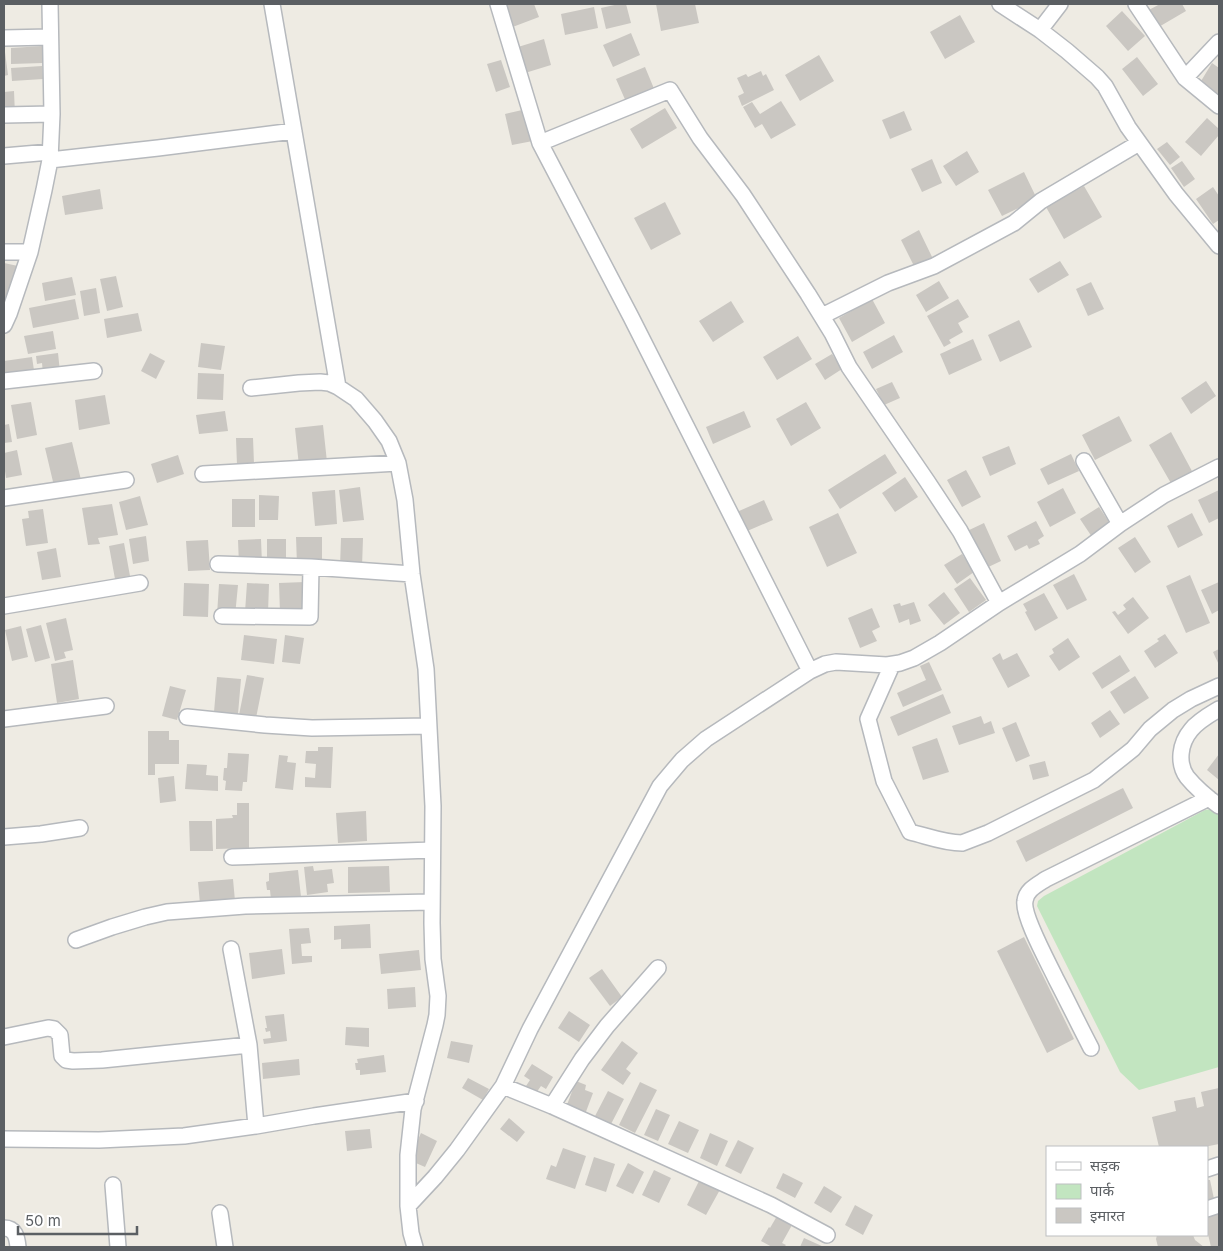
<svg xmlns="http://www.w3.org/2000/svg" width="1223" height="1251" viewBox="0 0 1223 1251" font-family="Inter,'Noto Sans Devanagari',sans-serif">
<style>
.green{fill:#c2e5c0}
.building{fill:#cac7c2}
.lines{fill:none;stroke-linecap:round;stroke-linejoin:round}
.street-casing{stroke:#b6b9bd;stroke-width:18}
.street{stroke:#fff;stroke-width:15}
</style>
<rect width="100%" height="100%" fill="#eeebe3"/>
<!-- green -->
<path class="green" d="M1213,809L1219,813V1067L1139,1090L1120,1072L1037,906L1038,901L1044,896L1205,810Z"/>
<!-- building -->
<path class="building" d="M498,4H534L539,17L507,29Z
M619,4H626L631,23L606,29L601,8Z
M656,4H695L699,23L661,31Z
M1160,4H1182L1186,11L1157,28L1147,11Z
M594,7L598,28L565,35L561,14Z
M1122,11L1145,36L1128,51L1106,26Z
M960,15L975,42L945,59L930,32Z
M631,33L640,55L613,67L603,45Z
M544,39L551,65L525,73L518,47Z
M43,46V63L11,64V48Z
M5,52L8,75L4,76V53Z
M819,55L834,81L800,101L785,75Z
M1137,57L1158,84L1143,96L1122,69Z
M501,60L510,87L496,92L487,64Z
M1212,63L1219,68V92L1216,97L1198,86Z
M42,66L43,79L12,81L11,68Z
M645,67L655,91L627,104L616,79Z
M761,71L763,76L766,74L774,90L742,106L738,96L744,93L737,78L746,74L748,77Z
M14,91L15,115L4,116V92Z
M781,101L796,125L771,139L762,124L755,128L743,107L752,102L760,114Z
M531,108L538,140L512,145L505,114Z
M665,108L677,128L642,149L630,129Z
M904,111L912,130L890,139L882,120Z
M1207,118L1219,129V135L1201,156L1185,142Z
M1167,142L1180,157L1170,165L1157,149Z
M967,151L979,172L956,186L943,166Z
M932,159L942,183L922,192L911,169Z
M1182,161L1195,179L1184,187L1171,168Z
M1024,172L1037,199L1002,216L988,190Z
M1084,186L1102,217L1064,239L1046,207Z
M1213,187L1219,196V220L1213,224L1196,199Z
M100,189L103,209L65,215L62,196Z
M665,202L681,234L651,250L634,218Z
M919,230L934,261L916,270L901,240Z
M1060,261L1069,275L1038,293L1029,279Z
M4,263L18,266L10,300L4,299Z
M116,276L123,307L107,311L100,279Z
M72,277L76,295L45,301L42,283Z
M939,281L949,298L926,312L916,295Z
M1091,282L1104,309L1088,316L1076,289Z
M96,288L100,313L84,316L80,291Z
M75,299L79,319L33,328L29,308Z
M872,299L885,323L852,342L839,318Z
M958,299L969,317L958,323L963,332L949,340L951,343L944,347L927,316Z
M731,301L744,322L713,342L699,321Z
M138,313L142,331L107,338L104,319Z
M1019,320L1032,347L1000,362L988,335Z
M53,331L56,349L28,354L24,336Z
M894,335L903,352L872,369L863,352Z
M798,336L812,359L777,380L763,357Z
M973,339L982,360L949,375L940,354Z
M201,343L225,346L221,370L198,367Z
M58,353L60,372L43,374L42,363L37,364L36,356Z
M150,353L165,361L156,379L141,371Z
M832,354L842,369L825,380L815,364Z
M32,357L35,377L6,381L4,361Z
M198,373L224,374L223,400L197,399Z
M1206,381L1216,396L1191,414L1181,398Z
M892,382L900,398L884,405L876,389Z
M105,395L110,424L79,430L75,400Z
M31,402L37,435L17,439L11,405Z
M806,402L821,428L791,446L776,419Z
M225,411L228,431L199,434L196,415Z
M744,411L751,427L713,444L706,427Z
M1119,416L1132,441L1095,460L1082,435Z
M9,424L12,442L4,443V425Z
M323,425L327,462L299,466L295,428Z
M1171,432L1193,473L1172,485L1149,445Z
M236,438H253L254,464L237,465Z
M72,442L81,480L54,486L45,448Z
M1009,446L1016,464L990,476L982,457Z
M17,450L22,475L6,478L4,464V453Z
M885,454L897,473L840,509L828,490Z
M1071,454L1079,471L1048,485L1040,469Z
M178,455L184,474L157,483L151,464Z
M966,470L981,497L962,507L947,480Z
M905,477L918,497L895,512L882,493Z
M360,487L364,520L343,522L339,490Z
M1063,488L1076,513L1050,527L1037,502Z
M335,490L337,524L315,526L312,492Z
M1219,490V518L1209,523L1198,500Z
M259,495L279,496L278,520H259Z
M140,496L148,525L126,530L119,502Z
M232,499H255V527H232Z
M764,500L773,520L738,535L730,515Z
M112,504L118,535L98,538L100,544L88,545L82,508Z
M1099,507L1115,531L1096,543L1080,519Z
M43,509L48,543L26,546L22,519L29,518L28,511Z
M838,513L857,553L827,567L809,527Z
M1192,513L1203,535L1178,548L1167,526Z
M1036,521L1044,536L1038,540L1040,544L1029,549L1027,545L1015,551L1007,536Z
M984,523L1001,561L982,570L965,532Z
M146,536L149,561L133,564L129,539Z
M296,537H322V564L297,565Z
M1135,537L1151,562L1135,573L1118,548Z
M341,538H363L362,567H340Z
M261,539L262,564L239,565L238,540Z
M267,539H286V561L267,562Z
M208,540L210,570L188,571L186,541Z
M124,543L130,576L115,579L109,546Z
M56,548L61,577L42,580L37,552Z
M962,554L974,572L957,584L944,565Z
M1074,574L1087,600L1067,610L1053,585Z
M1190,575L1210,623L1186,633L1166,586Z
M970,578L986,600L969,612L954,589Z
M305,582L306,612L280,613L279,583Z
M1219,582V610L1212,614L1201,590Z
M184,583L209,584L208,617L183,616Z
M247,583L269,584L268,613L245,612Z
M219,584L238,585L235,616L217,615Z
M944,592L960,613L944,625L928,605Z
M1044,593L1058,618L1035,631L1025,612L1027,611L1023,604Z
M1133,597L1149,618L1128,634L1112,612L1115,611L1118,615L1126,609L1123,605Z
M914,602L921,621L910,625L909,619L899,623L893,605L900,603L901,606Z
M872,608L880,627L872,631L877,641L860,648L848,618Z
M66,618L73,650L64,652L66,658L55,661L46,623Z
M41,625L50,658L35,662L26,629Z
M21,626L28,657L12,661L5,630Z
M1165,634L1178,653L1155,668L1144,651L1159,641L1157,639Z
M244,635L277,639L274,664L241,660Z
M285,635L304,638L300,664L282,662Z
M1068,638L1080,657L1059,671L1049,656L1054,653L1052,649Z
M1219,649V665L1213,652Z
M1000,653L1003,660L1017,653L1030,676L1008,688L992,658Z
M1120,655L1130,671L1102,689L1092,673Z
M73,660L79,699L57,703L51,664Z
M929,662L942,690L903,707L897,693L926,680L920,666Z
M247,675L264,678L256,718L239,715Z
M1135,676L1149,698L1124,714L1110,692Z
M217,677L241,679L238,714L214,712Z
M170,686L186,690L177,720L162,716Z
M943,694L951,713L898,736L890,717Z
M1110,710L1120,724L1100,738L1091,723Z
M981,716L984,724L991,721L995,733L959,745L952,726Z
M1016,722L1030,756L1016,762L1002,728Z
M148,731H169V740H179V764H155V775H148Z
M937,738L949,772L923,780L912,747Z
M318,747H333L331,788L305,787V777L315,778L316,764L305,763L306,751H318Z
M228,753L249,754L247,782H243L242,791L225,790L226,781L223,780L224,768H227Z
M1219,754V780L1207,770Z
M279,755L288,756L287,762L296,763L293,790L275,788Z
M1045,761L1049,776L1033,780L1029,765Z
M187,764L207,765L206,775L218,776V791L185,789Z
M174,776L176,801L160,803L158,778Z
M1123,788L1133,808L1026,862L1016,841Z
M237,803H249V848L216,849V819L233,818L232,815H237Z
M366,811L367,841L338,843L336,813Z
M189,821H212L213,851H190Z
M313,866L314,871L332,869L334,883L327,884L328,892L307,895L304,867Z
M389,866L390,892L348,893V867Z
M298,870L301,897L271,900L270,890H267L266,882L269,881V873Z
M233,879L235,901L200,904L198,882Z
M370,924L371,948L341,949V939L334,940V926Z
M309,928L311,943L301,944L302,956H312V962L292,964L289,929Z
M1024,937L1074,1039L1047,1053L997,951Z
M282,949L285,974L252,979L249,953Z
M419,950L421,970L381,974L379,954Z
M602,969L622,997L610,1006L589,978Z
M415,987L416,1007L388,1009L387,989Z
M569,1011L590,1025L579,1042L558,1028Z
M284,1014L287,1041L264,1044L263,1039L271,1038L270,1031L266,1032L265,1028H267L265,1016Z
M346,1027L369,1028V1047L345,1045Z
M451,1041L473,1045L469,1063L447,1058Z
M622,1041L638,1053L626,1069L631,1073L623,1085L601,1070Z
M384,1055L386,1072L360,1075V1070H356L355,1063H358L357,1059Z
M299,1059L300,1075L263,1079L262,1063Z
M532,1064L553,1077L546,1089L541,1086L536,1093L526,1086L530,1080L524,1076Z
M468,1078L489,1089L483,1100L462,1088Z
M576,1081L586,1085L585,1090L593,1093L584,1117L565,1110Z
M640,1082L657,1090L635,1133L619,1125Z
M1219,1088V1144L1204,1147H1159L1152,1117L1176,1111L1174,1101L1195,1097L1197,1108L1204,1106L1201,1092Z
M608,1091L624,1099L610,1126L594,1118Z
M656,1109L670,1115L658,1141L644,1135Z
M509,1118L525,1132L517,1142L500,1129Z
M679,1121L699,1130L688,1153L668,1144Z
M370,1129L372,1148L347,1151L345,1131Z
M421,1133L437,1141L425,1167L409,1160Z
M710,1133L728,1141L717,1166L700,1158Z
M738,1140L754,1148L741,1174L725,1166Z
M563,1148L586,1156L575,1189L546,1179L551,1165L556,1167Z
M594,1157L615,1164L606,1192L585,1185Z
M628,1163L644,1172L633,1194L616,1186Z
M654,1170L671,1178L659,1203L642,1195Z
M783,1173L803,1183L795,1198L776,1188Z
M702,1175L722,1186L706,1215L687,1205Z
M1207,1180H1210L1214,1199L1207,1201Z
M824,1186L842,1197L831,1213L814,1203Z
M855,1205L873,1215L863,1235L845,1225Z
M1219,1211V1247H1211L1207,1230V1214Z
M777,1216L792,1225L782,1243L786,1245L784,1247H772L761,1241L769,1227L770,1228Z
M1157,1235H1193L1195,1240L1204,1247H1158L1156,1239Z
M804,1238L824,1247H800Z"/>
<g class="lines">
<defs>
<path id="street" d="M272,4L338,387
M498,4L540,143L631,317L810,671
M1000,4L1040,30L1067,51L1097,77L1105,86L1128,127L1176,194L1219,246
M1136,4L1185,78L1219,106
M1040,30L1060,4
M4,38L50,37
M1185,78L1219,42
M4,115L52,114
M540,143L670,90L700,138L743,195L808,294L832,333L849,367L927,481L960,531L999,603
M4,156L50,152
M50,160L158,148L294,131
M4,252H30
M822,316L888,283L934,266L1014,223L1041,201L1139,143
M4,325L9,314L30,252L44,190L50,160L52,114L50,4
M4,381L94,371
M251,388L299,383L320,382L329,383L338,387L356,399L375,421L389,441L398,463L405,500L412,574L426,669L433,806L432,923L433,959L438,996L437,1015L435,1025L413,1109L408,1155V1206L411,1233L415,1247
M1084,461L1120,524
M203,474L398,463
M4,498L126,480
M218,564L311,567L412,574
M4,606L140,583
M222,616L310,617L311,567
M892,665L868,719L884,781L910,832C927,836 944,843 962,843L988,833L1094,780L1133,749L1150,729L1173,710L1191,699L1219,686
M1219,709C1209,715 1198,721 1191,730C1180,743 1177,763 1187,777C1196,788 1208,798 1219,806
M187,717L265,725L312,728L428,726
M4,719L106,706
M4,837L41,834L80,828
M232,857L432,850
M76,940L112,927L145,917L167,912L245,906L431,902
M231,949L249,1045L256,1126
M4,1037L48,1028L54,1029L60,1035L62,1056L66,1060L73,1061L102,1060L249,1045
M1091,1048C1079,1025 1068,1002 1056,979C1049,964 1022,915 1025,901C1026,890 1037,885 1046,879L1209,798
M503,1086L552,1106L771,1205L827,1235
M552,1106L582,1059L607,1026L658,968
M4,1139L99,1140L184,1136L256,1126L314,1116L416,1101
M1207,1169L1219,1165
M113,1185L118,1247
M408,1206L435,1177L457,1150L503,1086L530,1029L660,786L682,760L706,739L810,671L825,664L836,662L887,665L900,663L914,658L940,643L999,603L1080,554L1120,524L1164,495L1219,467
M1207,1209L1219,1205
M220,1213L225,1247
M4,1228C15,1228 17,1237 18,1247"/>
</defs>
<!-- street casing -->
<use href="#street" class="street-casing"/>
<!-- street -->
<use href="#street" class="street"/>
</g>
<!-- border -->
<rect width="1223" height="1251" fill="none" stroke="#5b5f63" stroke-width="10"/>
<!-- legend -->
<rect x="1046" y="1146" width="162" height="90" fill="#ffffff" stroke="#bdbfc1"/>
<rect x="1056" y="1162" width="25" height="8" fill="#ffffff" stroke="#bdbfc1"/>
<text x="1090" y="1171" font-size="15" fill="#5b5f63">सड़क</text>
<rect x="1056" y="1184" width="25" height="15" fill="#c2e5c0" stroke="#bdbfc1"/>
<text x="1090" y="1196" font-size="15" fill="#5b5f63">पार्क</text>
<rect x="1056" y="1208" width="25" height="15" fill="#cac7c2" stroke="#bdbfc1"/>
<text x="1090" y="1221" font-size="15" fill="#5b5f63">इमारत</text>
<!-- scale -->
<path d="M18 1226v8h119v-8" fill="none" stroke="#5b5f63" stroke-width="2.5"/>
<text x="25" y="1226" font-size="15" fill="#5b5f63" stroke="#ffffff" stroke-width="4" paint-order="stroke">50 m</text>
</svg>
